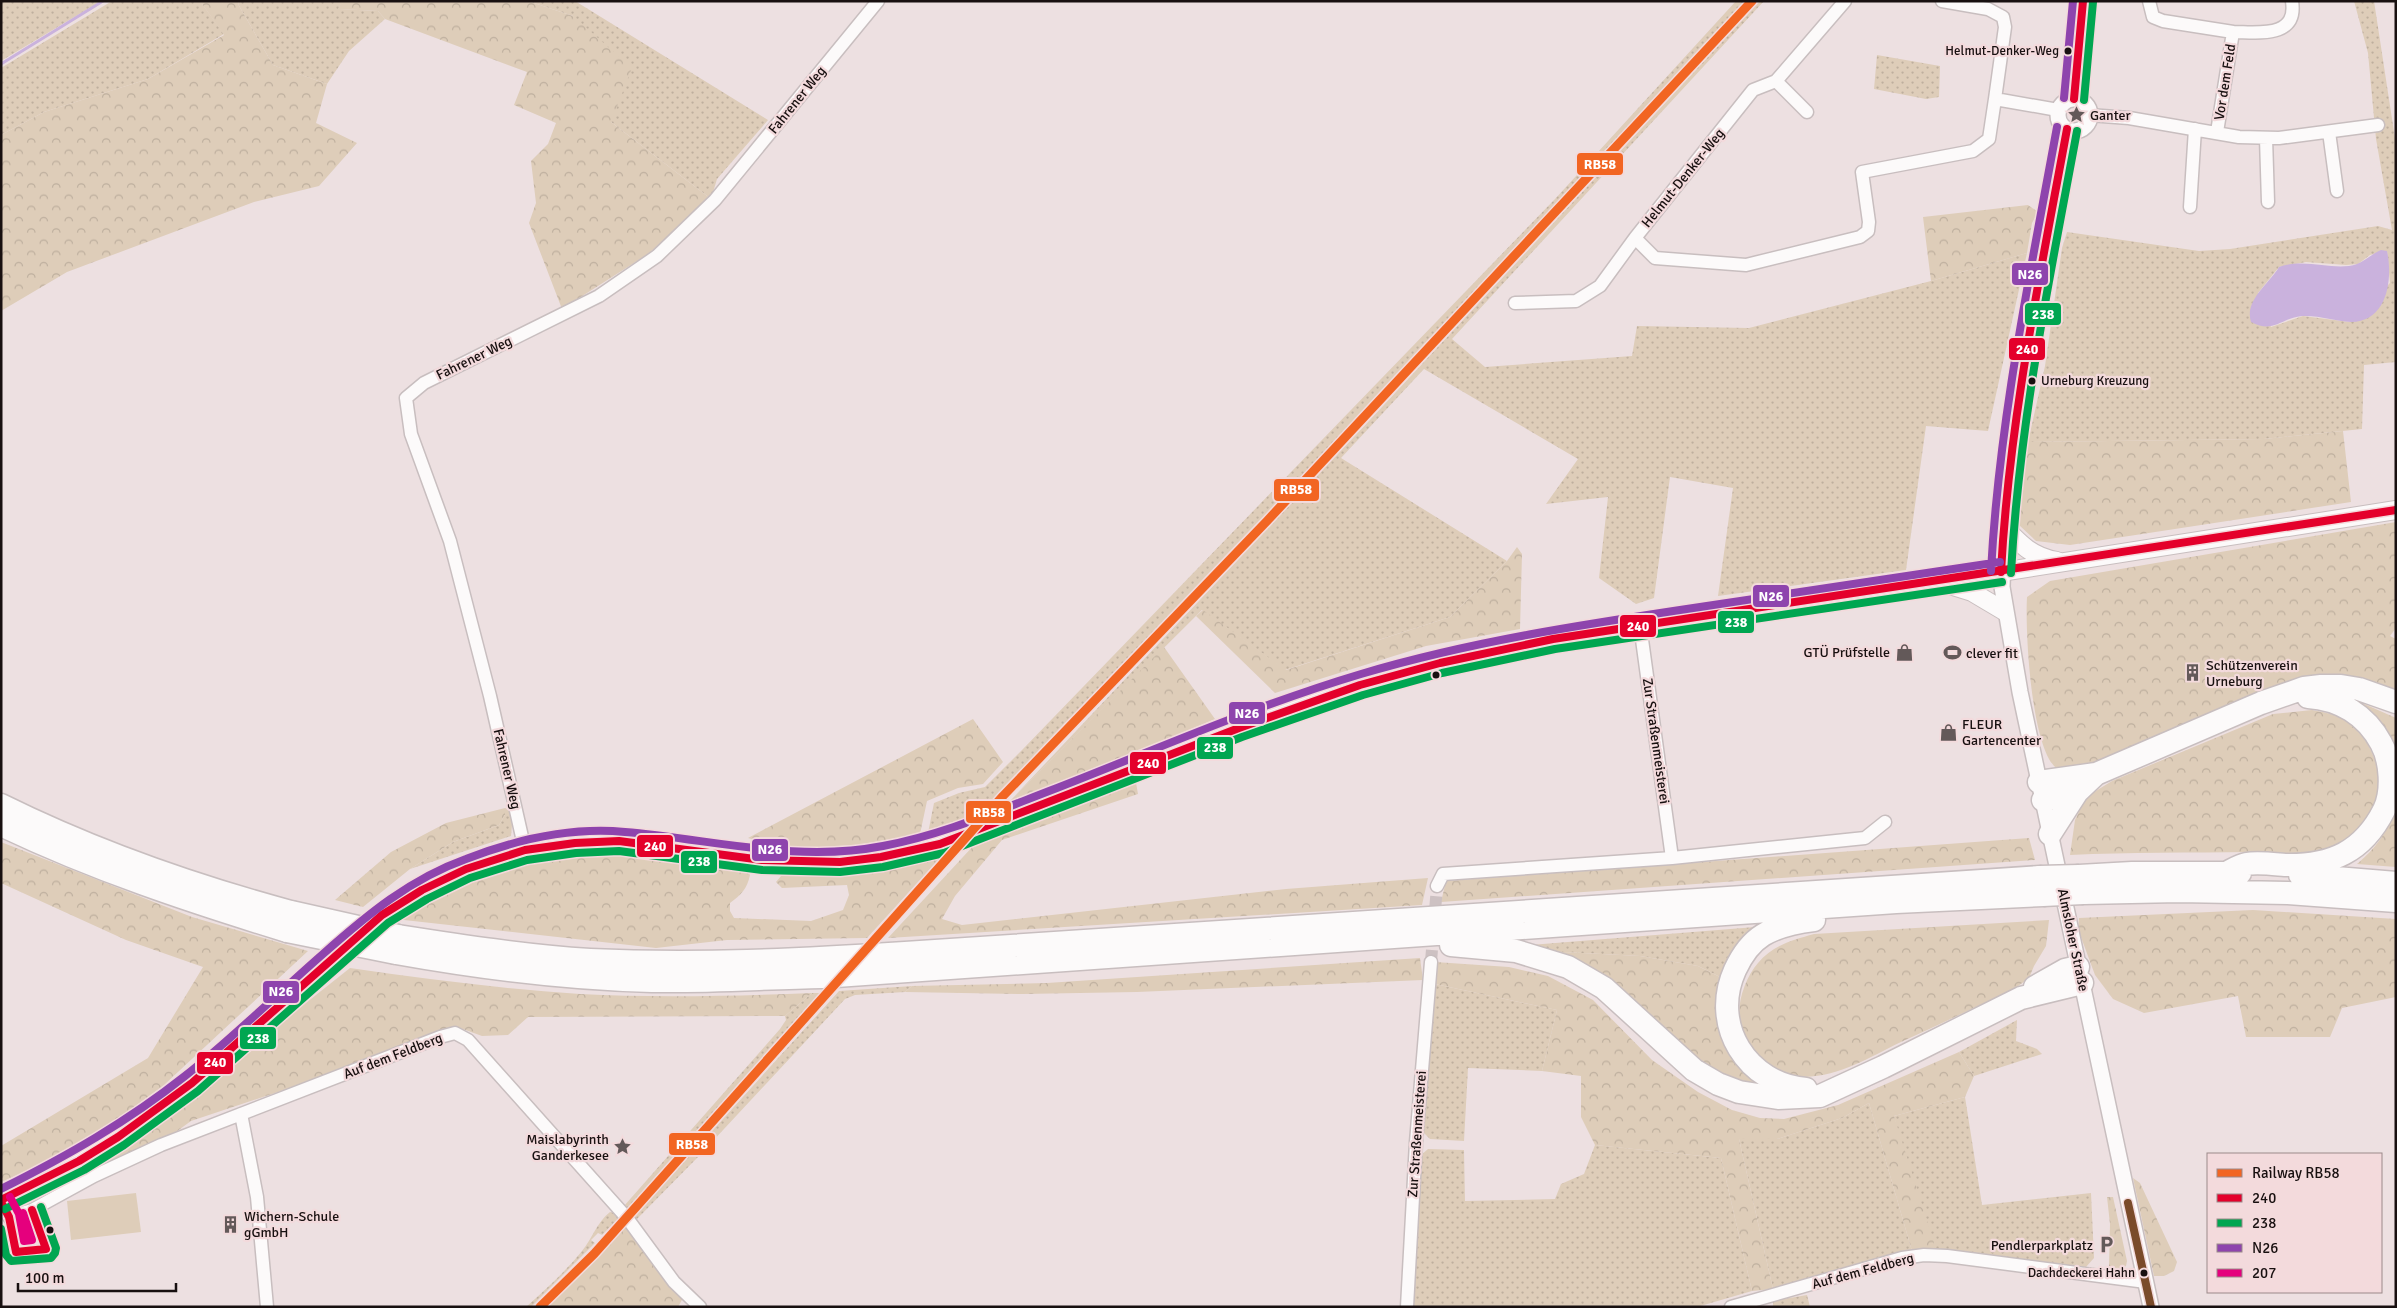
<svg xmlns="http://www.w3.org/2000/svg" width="2397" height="1308" viewBox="0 0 2397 1308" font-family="Signika,sans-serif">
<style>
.grass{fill:url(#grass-dots);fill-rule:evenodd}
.forest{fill:url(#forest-crowns)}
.garden{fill:#decdb9}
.water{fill:#cab2dd}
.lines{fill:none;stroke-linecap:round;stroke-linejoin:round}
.stream{stroke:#cab2dd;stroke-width:3}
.minor-tunnel{stroke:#cdc1c2;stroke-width:12;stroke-dasharray:12 6;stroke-linecap:butt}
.minor-casing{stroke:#c8bebf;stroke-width:15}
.tertiary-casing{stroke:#c8bebf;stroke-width:18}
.secondary-casing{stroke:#c8bebf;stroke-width:20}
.motorway-casing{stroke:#c8bebf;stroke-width:25}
.minor{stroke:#fcfafa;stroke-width:12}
.tertiary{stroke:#fcfafa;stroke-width:15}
.secondary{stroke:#fcfafa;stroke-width:18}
.motorway{stroke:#fcfafa;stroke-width:22}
.motorway-bridge-casing{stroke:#c8bebf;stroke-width:25;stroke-linecap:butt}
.motorway-bridge{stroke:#fcfafa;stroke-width:22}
.bus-1-casing{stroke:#f3dadc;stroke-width:11}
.bus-2-casing{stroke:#f3dadc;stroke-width:11}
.bus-3-casing{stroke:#f3dadc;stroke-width:11}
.bus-4-casing{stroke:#f3dadc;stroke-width:11}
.bus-5-casing{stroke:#f3dadc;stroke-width:11}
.bus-1{stroke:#e4002b;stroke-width:8}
.bus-2{stroke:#00a651;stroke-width:8}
.bus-3{stroke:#8e44ad;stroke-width:8}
.bus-4{stroke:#e5007d;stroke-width:8}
.bus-5{stroke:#7a4b2a;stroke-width:8}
.rail-1-casing{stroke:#f3dadc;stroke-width:12}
.rail-1{stroke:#f26522;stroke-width:9}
.bus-dot{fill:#181010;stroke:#f3dadc;stroke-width:2}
.labels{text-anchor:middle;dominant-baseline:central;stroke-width:4.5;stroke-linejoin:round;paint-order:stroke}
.bus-label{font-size:13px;fill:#181010;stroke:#f3dadc;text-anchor:end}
.street-label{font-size:14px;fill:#181010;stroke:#f3dadc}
.poi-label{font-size:14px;fill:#181010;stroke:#f3dadc;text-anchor:start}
.line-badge{stroke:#f3dadc;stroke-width:2}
.badge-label{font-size:14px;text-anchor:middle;font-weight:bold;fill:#fff}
</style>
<defs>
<pattern id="grass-dots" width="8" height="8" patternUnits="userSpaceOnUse" patternTransform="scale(1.25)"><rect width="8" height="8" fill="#decdb9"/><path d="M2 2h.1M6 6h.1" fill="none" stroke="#beaf9e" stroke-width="1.8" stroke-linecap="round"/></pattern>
<pattern id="forest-crowns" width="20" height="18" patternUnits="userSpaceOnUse" patternTransform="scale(1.25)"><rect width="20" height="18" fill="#decdb9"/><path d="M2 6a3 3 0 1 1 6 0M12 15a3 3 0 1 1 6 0" fill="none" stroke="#beaf9e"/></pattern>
</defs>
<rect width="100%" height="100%" fill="#ede0e1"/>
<!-- grass -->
<path class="grass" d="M1,1H101L1,61Z
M112,1H200L224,34L148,79L44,112L1,135V68Z
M239,1H342L339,9L378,11L385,19L349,51L327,84L273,65L238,4Z
M528,1H575L768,120L717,179L711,199L611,122L573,16Z
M1736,1H1747L1413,360L980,815C962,821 946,828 928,833L934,803L959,793L985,787L1023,749L1555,199Z
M1760,1H1764L1452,339L1485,367L1632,356L1637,326L1749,328L1931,281L2027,253L1988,431L1926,426L1906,570L1718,596L1733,488L1670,477L1654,598L1636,604L1599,578L1608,497L1546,504L1578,459L1424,369L1341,458L1507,561L1450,617L1285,670L1202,610L1008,803L1368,422Z
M2354,1H2374L2396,145V362L2364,365L2362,429L2264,439L2028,442L2045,366L2062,248L2067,232L2199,251L2230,249L2378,226L2392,230L2376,139L2368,53ZM2387,251L2390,283L2350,322L2303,316L2271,327L2258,293L2279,267L2306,262L2346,265L2358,264L2370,255Z
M1877,55L1940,66L1939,97L1926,99L1874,89Z
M505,808L509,809L512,825L511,836L410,869L453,842L499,825L505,815Z
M1768,926L1722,978L1698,966L1640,956L1544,951L1519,946Z
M1435,984L1557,1010L1542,1071L1468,1068L1464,1141L1430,1139L1422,1131Z
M912,986L905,992L855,995L845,999L697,1158L635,1221L633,1218L839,991Z
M812,993H822L628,1209L624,1206L780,1029L786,1020L785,1016Z
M2017,1020L2016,1041L2037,1049L2042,1054L1974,1076L1959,1052Z
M1965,1097L1982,1205L2091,1193L2094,1258L2086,1267L2079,1269L1926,1251L1894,1116Z
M1869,1103L1912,1251L1773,1289L1739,1139H1777L1842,1118Z
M1595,1145L1721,1158L1752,1291L1697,1307H1410L1420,1156L1428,1149L1464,1150L1465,1201L1555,1199L1561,1184L1584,1174Z
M610,1212L614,1213L620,1217L602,1235L598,1233L591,1240L595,1243L531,1307H526C546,1289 566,1271 582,1251C592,1239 597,1222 610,1212Z
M1807,1295L1810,1307H1773V1301Z"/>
<!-- forest -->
<path class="forest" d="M200,1H239L238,4L273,65L327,84L316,123L357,143L319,186L254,202L67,272L1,311V135L44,112L148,79L224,35Z
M342,1H528L573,16L632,68L611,122L711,199L648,254L562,309L529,223L536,203L531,161L548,144L556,123L514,105L527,72L385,19L378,11L338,9Z
M2028,205L2038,212L2032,223L2027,253L1931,281L1923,217Z
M2343,431L2351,502L2070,545L2036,541L2019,525L2021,448L2028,442L2264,439Z
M2396,522V628L2390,636L2396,639V692L2343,678L2093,765L2056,768C2031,746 2025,631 2027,597L2050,581Z
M1517,547L1522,554L1520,629L1426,646L1275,693L1196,616L1203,610L1286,670L1450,617L1507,561Z
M1164,647L1215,719L1033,796L1008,803Z
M2362,703L2396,718V755L2380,724Z
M2312,710C2322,712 2331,713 2341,718C2379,739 2393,796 2361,829C2348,843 2326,851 2308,855C2290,858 2269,852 2251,852C2191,853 2130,852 2070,855L2075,820L2086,797L2112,781L2273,714Z
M973,719L1003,762L983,784L958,788L927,801L920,834L857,845L785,849L748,838Z
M1135,777L1138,794L1002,840L955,896L942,919L962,925L1286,889L1428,878L1422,905L888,938L975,844Z
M505,808V815L499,825L453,842L410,869L363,907L335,900L391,852L446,823Z
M2396,809V867L2357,864C2376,848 2387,832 2396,809Z
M2029,838L2035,860L1441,902L1446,881Z
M1,842L192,917L308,951L164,1085L72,1152L1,1182V1146L148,1058L203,967L126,940L1,883Z
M609,852L746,869L750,875C747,889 741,895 730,903V911L734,918L811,921L843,910L849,895L847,885L782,888L776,882L781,876L829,875L920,859H939L867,938L727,940L656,948L395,919C436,897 480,872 525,862C553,855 580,853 609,852Z
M2253,910L2396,919V997L2342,1008L2330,1037H2246L2238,996L2144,1013L2113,999L2095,975L2078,929L2079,918Z
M2049,920L2046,946L2034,966L2029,978L2014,989C1976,1007 1938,1025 1901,1042C1870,1057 1840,1076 1805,1077C1777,1078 1749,1053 1741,1026C1735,1006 1745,978 1758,963C1773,945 1793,940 1814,934Z
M1544,951L1640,956L1698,966L1722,978L1728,1049L1736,1062L1769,1091L1721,1079Z
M1420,958L1423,980L1137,992L1023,994L905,992L912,986L1047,983Z
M1435,962L1509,967L1548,976L1593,1000L1652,1060L1698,1092L1732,1110L1760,1118L1784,1119L1838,1105L1959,1052L1974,1076L1965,1097L1894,1116L1934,1243L1926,1251H1912L1869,1103L1842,1118L1777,1139H1739L1773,1289L1752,1291L1721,1158L1595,1145L1581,1117V1076L1542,1071L1557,1010L1435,984Z
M350,968C427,979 503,989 580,994C655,998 737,996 812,993L785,1016L528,1017L508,1035L482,1036L460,1028L433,1033L290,1088L191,1121L169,1137L47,1194L44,1186L152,1125Z
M2133,1178L2140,1183L2177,1262L2174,1271L2164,1276H2154Z
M2107,1197H2113L2127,1261L2126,1266L2120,1270L2109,1266L2110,1224Z
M626,1226L683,1298L678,1307H548Z"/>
<!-- garden -->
<path class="garden" d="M136,1193L141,1232L71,1240L67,1201Z"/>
<!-- water -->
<path class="water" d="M2381,250L2387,251C2393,278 2388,322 2351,322C2335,321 2318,315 2302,316C2280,318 2274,334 2251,322C2244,300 2270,283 2279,267C2307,257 2334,272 2357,264C2365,261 2372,254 2381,250Z"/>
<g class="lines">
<!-- stream -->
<path class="stream" d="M1,64L103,1"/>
<!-- minor-tunnel -->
<path class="minor-tunnel" d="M1431,962L1437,886"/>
<defs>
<path id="minor" d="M1942,1L1988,9L2003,17L2005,27L1995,99L2058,110
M2149,1L2153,17L2163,21L2233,32L2217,132
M2233,32C2257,32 2298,39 2292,1
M1776,81L1807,112
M2089,115L2129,118L2239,137L2279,138L2378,125
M2329,132L2337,191
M2266,138L2268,202
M2190,207L2195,129
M1635,238L1655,258L1746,265L1860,237L1868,231L1869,222L1862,172L1973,151L1989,139L1995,99
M1515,303L1576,301L1600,286L1635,238L1753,90L1776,81L1845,1
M1640,625L1672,858
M525,850L490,696L450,541L411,434L406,398L424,383L599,296L657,256L715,200L878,1
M1437,886L1443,874L1672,858L1865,838L1885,822
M241,1114L257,1197L267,1307
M1,1202L9,1217L32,1210L94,1176L161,1145L440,1037L455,1033L468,1040L627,1218L674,1282L700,1307
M1407,1307L1416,1142L1431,962
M1731,1307L1902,1258L1924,1255L1947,1256L2146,1282"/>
<path id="tertiary" d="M2074,99L2083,1
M2058 115a16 16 0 1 1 32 0a16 16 0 1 1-32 0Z
M2067,129L2018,400L2005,498L2002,587L2020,692L2151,1307"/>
<path id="secondary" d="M2003,526C2020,544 2032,557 2057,561
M1943,583L1972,592L2004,611
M1,1200L79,1161L118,1137L192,1083L382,915L422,890L466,869L525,850L575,843L619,841L762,860L840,862L881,857L940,844L1239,728L1360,685L1440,663L1553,639L2001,572L2396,510"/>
<path id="motorway" d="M2039,782L2096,774L2261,703L2304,688L2321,686H2341L2359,689L2396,702
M2043,800L2077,792
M1,805C94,851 191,885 291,912
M1,825C93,869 189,901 287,931
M2050,834L2077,792L2096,774
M2226,873C2232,870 2240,865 2246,864C2258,862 2273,864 2285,865C2331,866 2363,852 2384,810C2393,791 2391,761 2381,743C2366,715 2340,699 2308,697
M2300,875L2396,883
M2079,876L2132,873H2240
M2083,893L2179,891L2288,893L2396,901
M398,936C462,946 526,956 590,960C695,965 800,960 905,953L2040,877
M1451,945L1516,951L1568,967L1604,988L1694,1070L1718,1084L1739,1092L1778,1098L1820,1096L1883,1067L2021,998L2082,983
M396,953C480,968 566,979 652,981C708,982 766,978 822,977L1896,902L2043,895
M2035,987L2065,970L2078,967
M1806,1089C1747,1084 1710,1025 1735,970C1741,957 1750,943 1763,935C1778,926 1797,922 1814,920"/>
</defs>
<!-- minor casing -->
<use href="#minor" class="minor-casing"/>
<!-- tertiary casing -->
<use href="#tertiary" class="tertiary-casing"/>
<!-- secondary casing -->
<use href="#secondary" class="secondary-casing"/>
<!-- motorway casing -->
<use href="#motorway" class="motorway-casing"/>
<!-- minor -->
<use href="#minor" class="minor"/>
<!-- tertiary -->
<use href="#tertiary" class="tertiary"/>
<!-- secondary -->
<use href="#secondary" class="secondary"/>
<!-- motorway -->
<use href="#motorway" class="motorway"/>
<defs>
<path id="motorway-bridge" d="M2040,877L2079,876
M2043,895L2083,893
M291,912L398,936
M287,931L396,953"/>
</defs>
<!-- motorway-bridge casing -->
<use href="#motorway-bridge" class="motorway-bridge-casing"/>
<!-- motorway-bridge -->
<use href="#motorway-bridge" class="motorway-bridge"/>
<defs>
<path id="bus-1" d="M2074,99L2083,1
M2001,572C2009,422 2040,276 2067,129
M1,1200L79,1161L118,1137L192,1083L382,915L422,890L466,869L525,850L575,843L619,841L762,860L840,862L881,857L940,844L1239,728L1360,685L1440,663L1553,639L2396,510
M1,1202L9,1217L16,1252L46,1249L32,1210"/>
<path id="bus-2" d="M2084,100L2093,2
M2011,573C2019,423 2050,277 2077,131
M5,1209L84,1170L124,1145L198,1091L388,923L427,899L470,878L527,860L576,853L619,851L762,870L840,872L883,867L944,853L1242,737L1363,695L1442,673L1555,649L2002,582
M1,1229L6,1255L11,1261L51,1258L55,1253L56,1248L41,1207"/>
<path id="bus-3" d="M2064,98L2073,1
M1991,571C1999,421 2030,275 2057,127
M1,1189C67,1156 127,1122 185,1076C233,1038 277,994 323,954C367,915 410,879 466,859C515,840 572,827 625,832C711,839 796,863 883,846C943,835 999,810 1057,788C1157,749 1257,705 1361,674C1472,641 1586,624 1700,607C1800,592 1900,577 2000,562"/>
<path id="bus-4" d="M10,1197L19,1214L24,1241L32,1240L23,1213"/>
<path id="bus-5" d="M2128,1203L2151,1307"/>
</defs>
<!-- bus-1 casing -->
<use href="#bus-1" class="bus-1-casing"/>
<!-- bus-2 casing -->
<use href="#bus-2" class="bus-2-casing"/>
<!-- bus-3 casing -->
<use href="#bus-3" class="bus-3-casing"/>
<!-- bus-4 casing -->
<use href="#bus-4" class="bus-4-casing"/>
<!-- bus-5 casing -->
<use href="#bus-5" class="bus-5-casing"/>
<!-- bus-1 -->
<use href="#bus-1" class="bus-1"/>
<!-- bus-2 -->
<use href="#bus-2" class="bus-2"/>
<!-- bus-3 -->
<use href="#bus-3" class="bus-3"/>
<!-- bus-4 -->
<use href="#bus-4" class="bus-4"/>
<!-- bus-5 -->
<use href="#bus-5" class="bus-5"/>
<defs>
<path id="rail-1" d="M540,1307L594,1254L1003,796L1267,521L1752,1"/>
</defs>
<!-- rail-1 casing -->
<use href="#rail-1" class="rail-1-casing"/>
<!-- rail-1 -->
<use href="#rail-1" class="rail-1"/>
</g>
<!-- icons -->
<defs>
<symbol id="sight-bare" viewBox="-9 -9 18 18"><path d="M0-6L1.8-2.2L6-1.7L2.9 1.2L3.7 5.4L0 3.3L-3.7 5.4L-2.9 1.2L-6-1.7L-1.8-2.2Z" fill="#635959" stroke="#f3dadc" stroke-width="2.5" paint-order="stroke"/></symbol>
<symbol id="shop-bare" viewBox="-9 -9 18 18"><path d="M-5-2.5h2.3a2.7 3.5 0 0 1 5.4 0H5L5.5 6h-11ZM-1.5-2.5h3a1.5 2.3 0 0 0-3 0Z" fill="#635959" stroke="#f3dadc" stroke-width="2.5" paint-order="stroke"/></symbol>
<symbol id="stadium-bare" viewBox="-9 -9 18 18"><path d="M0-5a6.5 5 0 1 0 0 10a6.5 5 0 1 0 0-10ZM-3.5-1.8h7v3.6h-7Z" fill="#635959" stroke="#f3dadc" stroke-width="2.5" paint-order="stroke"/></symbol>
<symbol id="building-bare" viewBox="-9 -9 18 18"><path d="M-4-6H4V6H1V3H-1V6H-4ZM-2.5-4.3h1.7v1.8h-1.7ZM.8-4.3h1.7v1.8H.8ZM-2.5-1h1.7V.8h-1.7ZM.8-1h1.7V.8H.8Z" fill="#635959" stroke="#f3dadc" stroke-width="2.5" paint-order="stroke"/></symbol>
<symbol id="parking-bare" viewBox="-9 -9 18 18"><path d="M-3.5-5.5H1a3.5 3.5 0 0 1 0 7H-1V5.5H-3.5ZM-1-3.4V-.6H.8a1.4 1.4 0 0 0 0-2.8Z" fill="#635959" stroke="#f3dadc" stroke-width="2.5" paint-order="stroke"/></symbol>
</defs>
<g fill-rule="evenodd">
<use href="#sight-bare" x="2064" y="102" width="25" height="25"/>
<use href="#shop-bare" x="1892" y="640" width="25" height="25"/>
<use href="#stadium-bare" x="1940" y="640" width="25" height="25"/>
<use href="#building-bare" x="2180" y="660" width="25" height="25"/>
<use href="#shop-bare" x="1936" y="720" width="25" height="25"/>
<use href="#sight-bare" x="610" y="1134" width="25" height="25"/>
<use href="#building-bare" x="218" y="1212" width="25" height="25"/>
<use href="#parking-bare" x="2094" y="1232" width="25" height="25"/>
</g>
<!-- markers -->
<g class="bus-dot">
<circle cx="2068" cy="51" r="4.5"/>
<circle cx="2032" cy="381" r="4.5"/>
<circle cx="1436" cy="675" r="4.5"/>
<circle cx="50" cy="1230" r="4.5"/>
<circle cx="2144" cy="1273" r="4.5"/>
</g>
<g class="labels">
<!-- bus labels -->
<g class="bus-label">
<text x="2059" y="51">Helmut-Denker-Weg</text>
<text x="2041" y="381" text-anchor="start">Urneburg Kreuzung</text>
<text x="2135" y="1273">Dachdeckerei Hahn</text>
</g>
<!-- street labels -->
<g class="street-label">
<text transform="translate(2225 82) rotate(-81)">Vor dem Feld</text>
<text transform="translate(797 100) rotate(-51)">Fahrener Weg</text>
<text transform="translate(1683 178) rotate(-51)">Helmut-Denker-Weg</text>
<text transform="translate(474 358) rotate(-26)">Fahrener Weg</text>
<text transform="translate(1656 741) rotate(82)">Zur Straßenmeisterei</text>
<text transform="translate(507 769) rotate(77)">Fahrener Weg</text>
<text transform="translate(2073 940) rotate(78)">Almsloher Straße</text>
<text transform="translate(393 1056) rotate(-21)">Auf dem Feldberg</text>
<text transform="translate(1417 1134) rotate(-86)">Zur Straßenmeisterei</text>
<text transform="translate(1863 1271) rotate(-15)">Auf dem Feldberg</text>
</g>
<!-- poi labels -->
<g class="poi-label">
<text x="2090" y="115">Ganter</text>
<text x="1890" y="652" text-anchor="end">GTÜ Prüfstelle</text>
<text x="1966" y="653">clever fit</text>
<text x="2206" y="665">Schützenverein<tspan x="2206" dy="16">Urneburg</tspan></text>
<text x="1962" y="724">FLEUR<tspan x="1962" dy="16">Gartencenter</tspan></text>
<text x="609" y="1139" text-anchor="end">Maislabyrinth<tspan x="609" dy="16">Ganderkesee</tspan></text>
<text x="244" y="1216">Wichern-Schule<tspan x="244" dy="16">gGmbH</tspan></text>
<text x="2093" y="1245" text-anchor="end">Pendlerparkplatz</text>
</g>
</g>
<g class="line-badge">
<rect x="1576" y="152" width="48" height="24" rx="5" fill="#f26522"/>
<rect x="2011" y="262" width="38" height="24" rx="5" fill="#8e44ad"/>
<rect x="2024" y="302" width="38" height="24" rx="5" fill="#00a651"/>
<rect x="2008" y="337" width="38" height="24" rx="5" fill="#e4002b"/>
<rect x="1273" y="478" width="47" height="24" rx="5" fill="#f26522"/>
<rect x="1752" y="584" width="38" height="24" rx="5" fill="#8e44ad"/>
<rect x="1717" y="610" width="38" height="24" rx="5" fill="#00a651"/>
<rect x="1619" y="614" width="38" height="24" rx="5" fill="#e4002b"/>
<rect x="1228" y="701" width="38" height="24" rx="5" fill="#8e44ad"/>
<rect x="1196" y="736" width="38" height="24" rx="5" fill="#00a651"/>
<rect x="1129" y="751" width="38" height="24" rx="5" fill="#e4002b"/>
<rect x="965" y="800" width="47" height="24" rx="5" fill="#f26522"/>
<rect x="636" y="834" width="38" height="24" rx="5" fill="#e4002b"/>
<rect x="751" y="838" width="38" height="24" rx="5" fill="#8e44ad"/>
<rect x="680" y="850" width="38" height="24" rx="5" fill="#00a651"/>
<rect x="262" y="980" width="38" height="24" rx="5" fill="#8e44ad"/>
<rect x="239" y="1026" width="38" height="24" rx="5" fill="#00a651"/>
<rect x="196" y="1051" width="38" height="24" rx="5" fill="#e4002b"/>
<rect x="668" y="1132" width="48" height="24" rx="5" fill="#f26522"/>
</g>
<g class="badge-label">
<text x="1600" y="169">RB58</text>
<text x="2030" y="279">N26</text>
<text x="2043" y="319">238</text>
<text x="2027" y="354">240</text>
<text x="1296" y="494">RB58</text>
<text x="1771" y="601">N26</text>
<text x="1736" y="627">238</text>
<text x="1638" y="631">240</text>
<text x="1247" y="718">N26</text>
<text x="1215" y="752">238</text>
<text x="1148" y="768">240</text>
<text x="989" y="817">RB58</text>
<text x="655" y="851">240</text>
<text x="770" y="854">N26</text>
<text x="699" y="866">238</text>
<text x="281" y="996">N26</text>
<text x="258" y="1043">238</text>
<text x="215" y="1067">240</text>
<text x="692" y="1149">RB58</text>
</g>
<!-- border -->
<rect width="2397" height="1308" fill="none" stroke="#181010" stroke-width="5"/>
<!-- legend -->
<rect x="2207" y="1153" width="175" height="140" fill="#f3dadc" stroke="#9b898a"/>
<rect x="2217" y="1169" width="25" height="8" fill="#f26522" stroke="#9b898a"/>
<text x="2252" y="1178" font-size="15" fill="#181010">Railway RB58</text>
<rect x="2217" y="1194" width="25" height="8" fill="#e4002b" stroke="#9b898a"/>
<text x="2252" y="1203" font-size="15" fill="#181010">240</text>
<rect x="2217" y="1219" width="25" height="8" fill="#00a651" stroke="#9b898a"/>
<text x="2252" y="1228" font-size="15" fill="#181010">238</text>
<rect x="2217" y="1244" width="25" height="8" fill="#8e44ad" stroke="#9b898a"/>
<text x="2252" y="1253" font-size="15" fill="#181010">N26</text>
<rect x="2217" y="1269" width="25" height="8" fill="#e5007d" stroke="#9b898a"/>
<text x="2252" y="1278" font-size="15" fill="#181010">207</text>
<!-- scale -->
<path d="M18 1283v8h158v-8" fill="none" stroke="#181010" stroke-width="2.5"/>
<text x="25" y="1283" font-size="15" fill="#181010" stroke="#f3dadc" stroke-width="4" paint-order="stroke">100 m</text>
</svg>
